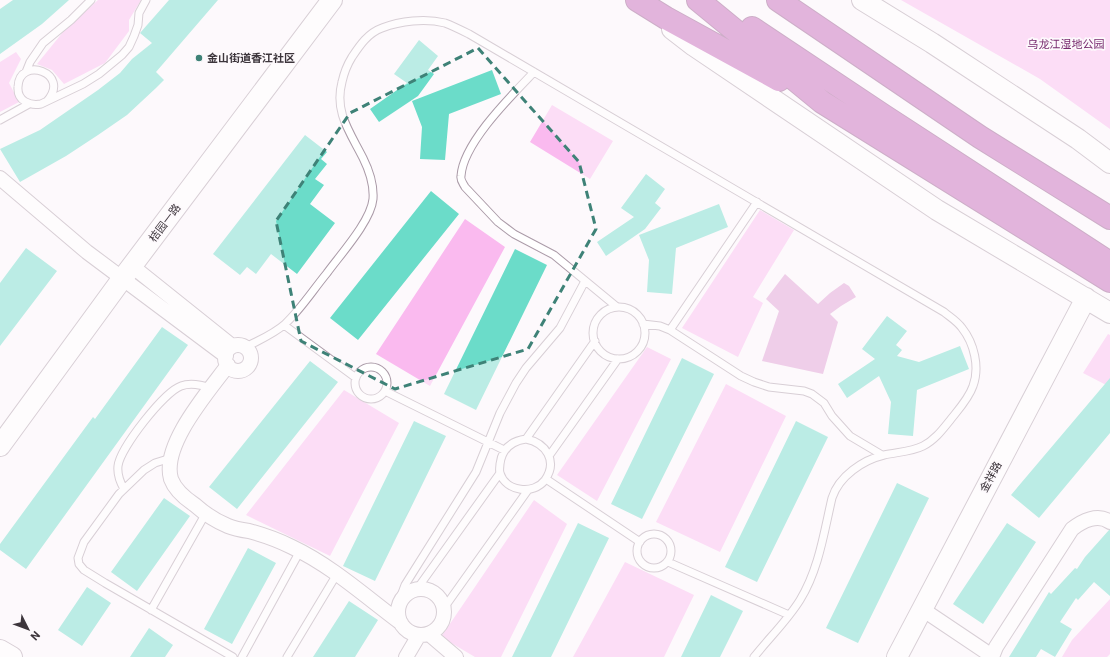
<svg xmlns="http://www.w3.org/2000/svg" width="1110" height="657" viewBox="0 0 1110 657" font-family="Roboto,'Noto Sans SC',sans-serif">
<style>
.green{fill:#fabaef}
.water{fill:#dd9ad2}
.building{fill:#6bdcc9}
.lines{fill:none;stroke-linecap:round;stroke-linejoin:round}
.lane-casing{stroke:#ab9ba8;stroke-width:9}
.street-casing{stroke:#ab9ba8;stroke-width:16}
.secondary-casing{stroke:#ab9ba8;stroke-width:22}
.highway-casing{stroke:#93528b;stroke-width:24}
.lane{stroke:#fff;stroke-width:7}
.street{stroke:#fff;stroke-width:14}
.secondary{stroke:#fff;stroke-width:20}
.highway{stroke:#c261b5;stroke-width:22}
.marked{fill:none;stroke:#3e8277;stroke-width:3;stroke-dasharray:8 5;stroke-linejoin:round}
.poi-dot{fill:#3e8277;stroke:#fdf9fc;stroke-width:1.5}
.labels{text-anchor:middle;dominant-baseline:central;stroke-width:3.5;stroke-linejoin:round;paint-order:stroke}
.park-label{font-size:11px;fill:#772a6e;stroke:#fdf9fc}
.poi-label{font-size:11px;font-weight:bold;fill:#3d363c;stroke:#fdf9fc;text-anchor:start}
.street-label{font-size:11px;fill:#3d363c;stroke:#fdf9fc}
</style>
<rect width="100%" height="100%" fill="#fdf9fc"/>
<!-- green -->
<path class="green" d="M98,0H141L129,20V31L105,63L64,84L52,70L37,64L63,32Z
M901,0H1110V129L1040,79Z
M16,52L21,59L9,83L19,102L0,112V62Z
M552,105L613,141L590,179L530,142Z
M760,210L794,230L753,297L763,303L738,357L682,328Z
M465,219L505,247L430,386L376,354Z
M1108,334L1110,335V387L1083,373Z
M647,347L671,359L597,501L557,475Z
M726,384L786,416L720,552L656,522Z
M344,390L399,423L330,556L246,515Z
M534,500L567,524L501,657H475L441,637Z
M625,562L694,595L664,657H573Z
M1110,599V654L1107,657H1062L1072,640Z"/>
<!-- water -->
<path class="water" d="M785,274L818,304L830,293L844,283L849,286L856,297L841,306L830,314L838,322L823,374L762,361L779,311L766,299Z"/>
<!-- building -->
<path class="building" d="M13,0H69L42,24L0,54V9Z
M169,0H218L156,72L164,80L156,88L127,115L98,135L66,156L20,182L0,149L40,130L98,90L120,73L132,59L152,43L140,33Z
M419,40L438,56L428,70L434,74L418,96L379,122L370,109L407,83L394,74Z
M492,70L501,94L449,114L445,160L420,159L422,127L412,101Z
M305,135L327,152L321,159L327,164L315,179L324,185L310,204L335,223L297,274L271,254L256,274L247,267L240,275L213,254Z
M646,174L665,189L655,203L661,208L645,229L606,256L597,242L634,217L621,208Z
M431,191L459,214L358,340L330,318Z
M719,204L728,227L676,248L672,294L647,292L649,260L639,235Z
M26,248L57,271L0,346V283Z
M515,249L547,265L476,410L444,394Z
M887,316L907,331L896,345L902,350L897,356L919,362L960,346L969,369L917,390L913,436L888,434L891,402L879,376L847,398L838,384L875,359L862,349Z
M162,327L188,345L26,569L0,550V544L93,417L95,419Z
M682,358L714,374L642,519L611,504Z
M310,361L338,382L237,509L209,487Z
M1110,378V433L1039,518L1011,495Z
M414,421L446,436L375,581L343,566Z
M796,421L828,437L757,582L725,567Z
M897,483L929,498L858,643L826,628Z
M164,498L190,516L137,591L111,572Z
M578,523L609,538L551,657H512Z
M1007,523L1036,542L983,624L953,604Z
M1109,530H1110V596L1094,582L1078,600L1076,598L1060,622L1072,629L1055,657L1041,649L1036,657H1009L1049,592L1051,594L1075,568L1077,569L1085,557Z
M248,548L276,563L232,644L204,629Z
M87,587L111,603L82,646L58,630Z
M711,595L743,611L720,657H681Z
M349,601L378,620L355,657H313Z
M149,628L173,645L165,657H130Z"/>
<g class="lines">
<defs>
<path id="lane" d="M26,72L30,62L43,43L71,20L91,0
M534,72C512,95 463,143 461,176C460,180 463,183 465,187L498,222L514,234L554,255L617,307
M47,101C72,73 19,55 18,87C17,101 30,106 41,104L83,84L99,74L122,55L129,47L134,36L138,25L139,13L146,0
M0,120L29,104
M593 333a26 26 0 1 1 52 0a26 26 0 1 1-52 0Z
M643,324L660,326L670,330L741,376L754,382L769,387L804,391L812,394L824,403L832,416L850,436L882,455
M284,325L356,378
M670,330L757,202
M246,347C259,340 274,334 285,324C301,309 313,290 327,273C340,255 371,221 373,199C374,185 369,170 363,158C350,132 334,112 342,82C344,73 347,65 352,57C360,45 368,33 382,28C400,21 425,18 445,23C453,26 461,30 469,34L944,312C950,317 957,321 962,328C974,343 980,367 973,386C969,398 959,409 951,419C943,429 935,440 923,446C911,452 897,452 884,455C863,460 839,476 832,498C824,532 819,569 800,600C787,621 769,638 754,657
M355 383a16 16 0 1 1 32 0a16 16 0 1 1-32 0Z
M385,391L504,450
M526,439C546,443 558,461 545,480C534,495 506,492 500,473C499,470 500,466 500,464C502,448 512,441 526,439Z
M526,439L595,341
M549,456L618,359
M171,458L155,463L144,470L119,494L84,542L78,558L79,564L84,570L105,583L233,657
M546,479L640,542
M124,489C120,482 117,475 118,466C120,448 164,392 181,386C191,382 202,385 211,388
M637 551a17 17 0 1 1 34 0a17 17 0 1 1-34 0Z
M668,562L789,615
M417,589L500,473
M401,601L402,593L405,585L476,472L500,413L516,383L526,368L560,328L585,281
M444,608L528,490
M151,610L206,513
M242,657L300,551
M287,657L337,574"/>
<path id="street" d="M0,178L87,252L226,356
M132,266L232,346
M225 358a13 13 0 1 1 26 0a13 13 0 1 1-26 0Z
M228,365C209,391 161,445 171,479C175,490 186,499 195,505C205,514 216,521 228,526C235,529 242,530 249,531C264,535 278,540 292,547C332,566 366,597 401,623
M398 612a23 23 0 1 1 46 0a23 23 0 1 1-46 0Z
M922,609L992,656
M429,634L456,657
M406,657L419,635
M992,657L996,647L1072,529C1082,521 1098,513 1110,522"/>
<path id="secondary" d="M862,0L932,43L1078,139L1110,163
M672,29L694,46L937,210L1110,313
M0,446L122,279L332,0
M0,650L12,657
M897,657L1086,298"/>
<path id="highway" d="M637,0L666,18L779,80
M698,0L822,102L1110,281
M778,0L980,137L1110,218
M752,28L884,116L1110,263"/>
</defs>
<!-- lane casing -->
<use href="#lane" class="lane-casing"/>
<!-- street casing -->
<use href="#street" class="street-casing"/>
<!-- secondary casing -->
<use href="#secondary" class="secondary-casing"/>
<!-- highway casing -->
<use href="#highway" class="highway-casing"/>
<!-- lane -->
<use href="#lane" class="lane"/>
<!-- street -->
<use href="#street" class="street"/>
<!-- secondary -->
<use href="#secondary" class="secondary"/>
<!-- highway -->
<use href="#highway" class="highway"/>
</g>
<!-- marked area -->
<path d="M0 0H1110V657H0ZM478,48L579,162L596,229L528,349L395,389L301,341L276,221L350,113Z" fill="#fdf9fc" fill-opacity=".55" fill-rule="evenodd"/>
<path class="marked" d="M478,48L579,162L596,229L528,349L395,389L301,341L276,221L350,113Z"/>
<!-- markers -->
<circle class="poi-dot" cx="199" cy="58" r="4"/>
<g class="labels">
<!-- park labels -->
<g class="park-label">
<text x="1066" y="44">乌龙江湿地公园</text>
</g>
<!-- poi labels -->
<g class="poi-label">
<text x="207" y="58">金山街道香江社区</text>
</g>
<!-- street labels -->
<g class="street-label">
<text transform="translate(165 223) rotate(-53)">桔园一路</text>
<text transform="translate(991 477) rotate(-62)">金祥路</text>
</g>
</g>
<!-- north arrow -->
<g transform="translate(28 629) rotate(132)" stroke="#fdf9fc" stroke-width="3" paint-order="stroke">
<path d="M0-3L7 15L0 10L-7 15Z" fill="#3d363c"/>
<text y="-6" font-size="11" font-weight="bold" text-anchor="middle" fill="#3d363c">N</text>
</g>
</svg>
